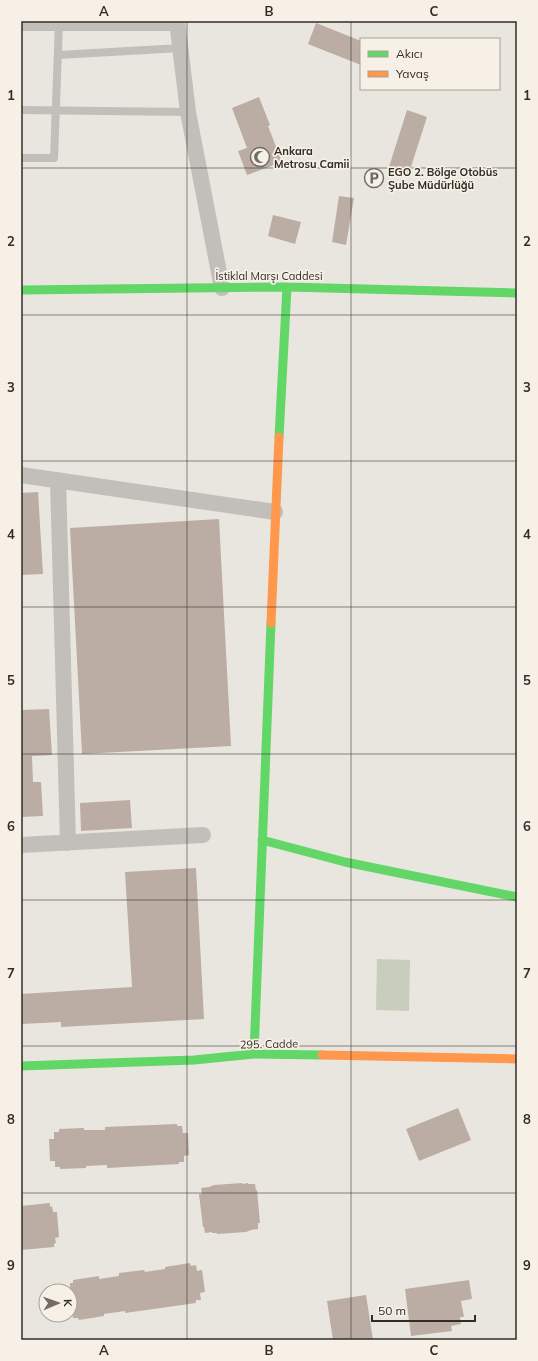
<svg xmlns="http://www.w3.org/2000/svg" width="538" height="1361" viewBox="0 0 538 1361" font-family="Mulish,sans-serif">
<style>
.green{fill:#c8cebb}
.building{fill:#bbada3}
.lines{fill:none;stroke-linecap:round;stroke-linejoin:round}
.lane{stroke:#c2beb9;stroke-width:8}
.street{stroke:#c2beb9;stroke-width:16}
.fast{stroke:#63d668;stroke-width:9}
.slow{stroke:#ff974d;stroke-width:9}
.grid{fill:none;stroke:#322c27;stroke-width:1;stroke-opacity:0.55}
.labels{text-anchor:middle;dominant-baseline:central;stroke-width:3.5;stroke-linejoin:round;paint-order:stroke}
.poi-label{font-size:11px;font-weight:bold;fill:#322c27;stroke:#f6f0e6;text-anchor:start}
.street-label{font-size:11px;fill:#322c27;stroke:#f6f0e6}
.neatline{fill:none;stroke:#322c27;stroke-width:1.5}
.grid-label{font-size:13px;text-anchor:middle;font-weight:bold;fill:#322c27}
</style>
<rect width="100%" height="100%" fill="#e9e6df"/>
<!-- green -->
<path class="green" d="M377,959L410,960L409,1011L376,1010Z"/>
<!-- building -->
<path class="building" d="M316,23L361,41V65L308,44Z
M259,97L270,125L268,126L282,162L247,175L238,151L247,148L232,108Z
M407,110L427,117L409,173L389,167Z
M339,196L354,198L346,245L332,242Z
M273,215L301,222L295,244L268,236Z
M38,492L43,574L21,575V493Z
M219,519L231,746L82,754L70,528Z
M49,709L52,755L32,756L33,782H41L43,816L21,817V710Z
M130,800L132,828L81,831L80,803Z
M196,868L204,1019L61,1027V1022L21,1024V994L132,987L125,872Z
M458,1108L471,1140L419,1161L406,1129Z
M177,1124V1126H182L183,1133H188L189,1155L184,1156V1162H179V1164L107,1168V1165L86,1166V1168L60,1169V1167H55V1161H50L49,1139H54V1132H59V1129L84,1128V1130H105V1127Z
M242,1183V1184L248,1183V1184H255L256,1190H257L260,1223H258V1229L251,1230L246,1232L217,1234V1233H212V1232L205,1233L204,1227H203L199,1194H202L201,1188L209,1187L214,1185Z
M50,1203V1207L52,1206L53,1212H57L59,1237L55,1238L56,1243L54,1244V1247L21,1250V1206Z
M190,1263L191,1266L196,1265L197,1271L202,1270L205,1292L200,1293L201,1300H196V1303L125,1313V1311L104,1314V1316L79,1320L78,1318H73L72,1311L70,1312V1283H73V1280L99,1276V1279L119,1276V1273L144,1270L145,1272L165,1269V1267Z
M469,1280L472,1299L461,1301L464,1317H460L461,1324L451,1326L452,1331L411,1336L405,1289Z
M366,1295L373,1340H333L327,1301Z"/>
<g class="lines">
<!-- lane -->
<path class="lane" d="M58,55L181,48
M21,110L188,112
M21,158H54L59,23"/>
<!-- street -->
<path class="street" d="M177,21L188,112L222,288
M21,23H177
M21,475L275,512
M58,480L68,843
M21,845L203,835"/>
<!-- fast -->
<path class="fast" d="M21,290L287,287L517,293
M279,437L287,287
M262,840L345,862L517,897
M254,1054L271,623
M21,1066L194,1060L254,1054L322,1055"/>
<!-- slow -->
<path class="slow" d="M271,623L279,437
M322,1055L517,1059"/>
</g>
<!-- grid -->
<path class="grid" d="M187,21V1340M351,21V1340M21,168H517M21,315H517M21,461H517M21,607H517M21,754H517M21,900H517M21,1046H517M21,1193H517"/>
<!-- icons -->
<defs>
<symbol id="mosque-ring" viewBox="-11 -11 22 22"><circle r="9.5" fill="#f6f0e6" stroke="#726d67" stroke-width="1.5"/><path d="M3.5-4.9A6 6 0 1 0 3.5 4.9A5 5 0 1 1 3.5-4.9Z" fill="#726d67"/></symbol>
<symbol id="parking-ring" viewBox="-11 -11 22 22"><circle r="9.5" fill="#f6f0e6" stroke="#726d67" stroke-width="1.5"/><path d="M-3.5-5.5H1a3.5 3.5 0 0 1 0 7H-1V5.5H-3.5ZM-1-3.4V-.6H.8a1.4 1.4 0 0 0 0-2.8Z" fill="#726d67"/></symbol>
</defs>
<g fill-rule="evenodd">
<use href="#mosque-ring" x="249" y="146" width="22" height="22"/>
<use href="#parking-ring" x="363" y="167" width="22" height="22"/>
</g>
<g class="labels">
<!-- poi labels -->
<g class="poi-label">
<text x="274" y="151">Ankara<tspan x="274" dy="13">Metrosu Camii</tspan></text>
<text x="388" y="172">EGO 2. Bölge Otobüs<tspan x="388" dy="13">Şube Müdürlüğü</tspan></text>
</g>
<!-- street labels -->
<g class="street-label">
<text x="269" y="276">İstiklal Marşı Caddesi</text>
<text transform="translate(269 1044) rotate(-1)">295. Cadde</text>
</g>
</g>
<!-- border -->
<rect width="538" height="1361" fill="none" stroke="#f6f0e6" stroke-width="44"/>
<!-- legend -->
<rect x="360" y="38" width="140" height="52" fill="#f6f0e6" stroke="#a8a29a"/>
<rect x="368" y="51" width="20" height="6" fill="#63d668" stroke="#a8a29a"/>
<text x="396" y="58" font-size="12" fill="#322c27">Akıcı</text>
<rect x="368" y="71" width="20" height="6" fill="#ff974d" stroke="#a8a29a"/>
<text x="396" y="78" font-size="12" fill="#322c27">Yavaş</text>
<!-- north arrow -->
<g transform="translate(58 1303) rotate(88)"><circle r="19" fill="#f6f0e6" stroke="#a8a29a"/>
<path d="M0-3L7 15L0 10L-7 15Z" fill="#726d67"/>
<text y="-6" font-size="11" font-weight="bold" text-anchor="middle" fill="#322c27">K</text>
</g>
<!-- scale -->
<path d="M372 1315v6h103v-6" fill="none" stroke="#322c27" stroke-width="2"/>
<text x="378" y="1315" font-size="12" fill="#322c27" stroke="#f6f0e6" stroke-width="3" paint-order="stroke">50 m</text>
<rect x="22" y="22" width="494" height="1317" class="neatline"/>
<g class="grid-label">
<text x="104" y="16">A</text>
<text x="269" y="16">B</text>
<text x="434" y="16">C</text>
<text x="11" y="100">1</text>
<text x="527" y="100">1</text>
<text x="11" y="246">2</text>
<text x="527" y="246">2</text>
<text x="11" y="392">3</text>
<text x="527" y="392">3</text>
<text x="11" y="539">4</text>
<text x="527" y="539">4</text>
<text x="11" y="685">5</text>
<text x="527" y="685">5</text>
<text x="11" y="831">6</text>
<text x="527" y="831">6</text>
<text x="11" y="978">7</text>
<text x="527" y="978">7</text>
<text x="11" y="1124">8</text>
<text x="527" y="1124">8</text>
<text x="11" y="1270">9</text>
<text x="527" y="1270">9</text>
<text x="104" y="1355">A</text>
<text x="269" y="1355">B</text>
<text x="434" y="1355">C</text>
</g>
</svg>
